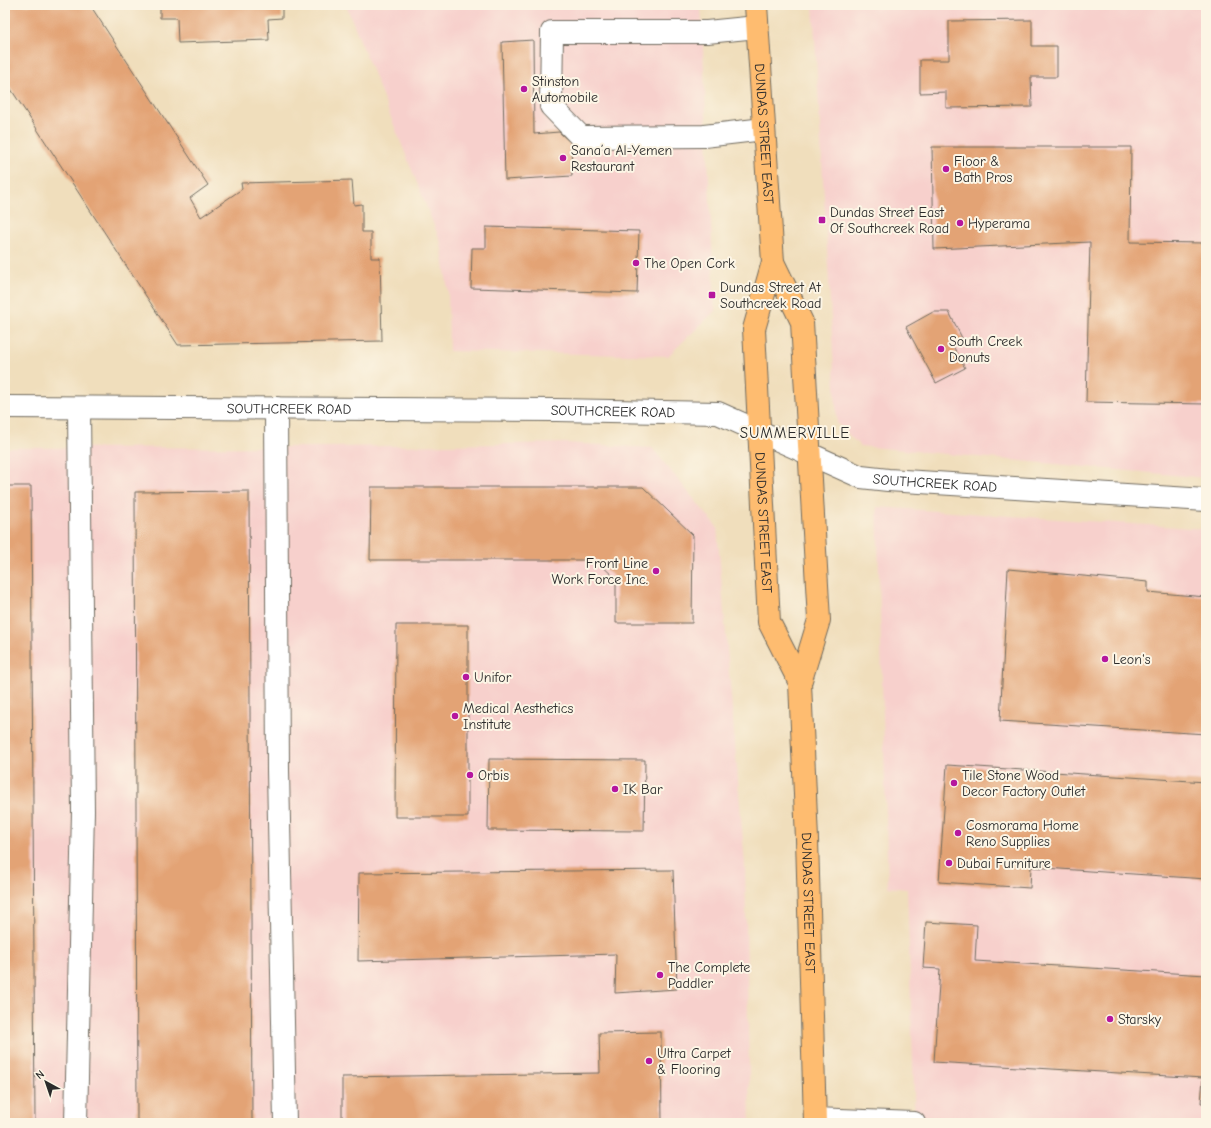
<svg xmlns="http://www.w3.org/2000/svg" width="1211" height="1128" viewBox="0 0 1211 1128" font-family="'Comic Neue',sans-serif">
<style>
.built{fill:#f7d0cc}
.building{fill:#e3a374}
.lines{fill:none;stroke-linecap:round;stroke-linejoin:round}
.minor-casing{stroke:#706a5e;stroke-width:24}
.major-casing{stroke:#706a5e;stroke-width:24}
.minor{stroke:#fff;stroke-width:22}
.major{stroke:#febc70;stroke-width:22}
.poi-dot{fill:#b5179e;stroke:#fcf5e5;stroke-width:1.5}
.labels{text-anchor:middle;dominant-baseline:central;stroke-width:4;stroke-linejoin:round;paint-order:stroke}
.poi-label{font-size:14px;fill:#2b2b2b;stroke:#fcf5e5;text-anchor:start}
.street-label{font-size:14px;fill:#2b2b2b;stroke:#fcf5e5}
.neighbourhood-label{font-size:15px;letter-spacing:1px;fill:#2b2b2b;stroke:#fcf5e5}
</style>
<rect width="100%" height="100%" fill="#fcf5e5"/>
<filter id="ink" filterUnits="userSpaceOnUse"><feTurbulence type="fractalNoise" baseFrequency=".025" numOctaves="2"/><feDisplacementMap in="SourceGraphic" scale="8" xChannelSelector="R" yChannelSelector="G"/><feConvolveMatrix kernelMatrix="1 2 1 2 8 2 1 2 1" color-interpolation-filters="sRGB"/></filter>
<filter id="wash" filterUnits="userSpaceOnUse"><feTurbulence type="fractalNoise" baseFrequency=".012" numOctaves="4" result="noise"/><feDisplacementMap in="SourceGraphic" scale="16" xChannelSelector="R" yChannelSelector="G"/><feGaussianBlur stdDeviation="0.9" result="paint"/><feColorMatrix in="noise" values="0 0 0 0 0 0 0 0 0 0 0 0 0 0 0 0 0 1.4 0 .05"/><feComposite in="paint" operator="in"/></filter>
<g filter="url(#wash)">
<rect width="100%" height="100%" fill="#f0debc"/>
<!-- built -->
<path class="built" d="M346,5H701L715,311L668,356L449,351L448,291L441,243Z
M813,5H1206V478L860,446L837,423Z
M566,443L652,448L717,527L745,865L750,1123H5V448L331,447Z
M877,507L1206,529V1123H915L907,889L888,887Z"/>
<g id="blocks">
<!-- building -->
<path class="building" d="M5,5H90L208,185L190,198L201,217L242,189L241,183L352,180L354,205L362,204V232H371V258H380L382,341L178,345L5,80Z
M160,5H282V18L268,19L269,40L178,43L177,18H160Z
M1032,20V46H1057V77H1031L1032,107L946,108V92L920,93V60H949V21Z
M533,40L534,134L559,132L571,143L572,176L505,180L502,42Z
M932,147H1131L1130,242L1206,243V404L1086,402L1090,242L934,249Z
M486,227L639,231L637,293L471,288L472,248H486Z
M933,312H949L963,340L953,346L965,368L936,383L906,327Z
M5,486H31L35,1123H5Z
M371,487H643L693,535L692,623H616V579L596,560H370Z
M249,491L252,1123H137L135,492Z
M1008,569L1148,582V592L1206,597V734L1000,721Z
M396,625H468V817H395Z
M489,759L645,760L644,831L488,830Z
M947,765L1206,782V879L1031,867L1030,888L939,882Z
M673,870L677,989L615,993L616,954L358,961L359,873Z
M926,922L977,925L975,961L1206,975V1103H1201L1203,1078L934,1062L940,969L923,968Z
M661,1032L662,1123H342V1077L600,1073L599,1033Z"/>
</g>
</g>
<g filter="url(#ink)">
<use href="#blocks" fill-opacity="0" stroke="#706a5e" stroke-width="1"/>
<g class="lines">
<defs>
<g id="minor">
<path d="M757,27L707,32H552L551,106L581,137L704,136L764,129"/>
<path id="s1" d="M5,407L556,410L718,413L861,477L888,480L1206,500"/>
<path d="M276,408L278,770L285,1123"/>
<path d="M815,1119L914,1123"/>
<path d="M76,1123L83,811L79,408"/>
</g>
<g id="major">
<path id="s2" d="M756,5L773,262L754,329L769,622L800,683"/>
<path id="s3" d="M773,262L802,322L819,620L800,683L807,839L815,1123"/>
</g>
</defs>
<!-- minor casing -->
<use href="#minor" class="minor-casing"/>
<!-- major casing -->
<use href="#major" class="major-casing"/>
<!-- minor -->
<use href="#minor" class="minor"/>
<!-- major -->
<use href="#major" class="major"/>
</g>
</g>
<!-- markers -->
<g class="poi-dot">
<circle cx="524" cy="89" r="4"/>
<circle cx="563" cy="158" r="4"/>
<circle cx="946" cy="169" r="4"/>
<rect x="818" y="216" width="8" height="8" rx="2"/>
<circle cx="960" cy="223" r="4"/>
<circle cx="636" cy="263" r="4"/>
<rect x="708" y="291" width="8" height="8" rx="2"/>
<circle cx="941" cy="349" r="4"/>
<circle cx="656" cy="571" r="4"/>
<circle cx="1105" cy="659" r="4"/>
<circle cx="466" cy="677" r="4"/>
<circle cx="455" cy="716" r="4"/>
<circle cx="470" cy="775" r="4"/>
<circle cx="954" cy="783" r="4"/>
<circle cx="615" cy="789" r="4"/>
<circle cx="958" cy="833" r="4"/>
<circle cx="949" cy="863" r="4"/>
<circle cx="660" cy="975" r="4"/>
<circle cx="1110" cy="1019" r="4"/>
<circle cx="649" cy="1061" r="4"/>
</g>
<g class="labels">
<!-- poi labels -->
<g class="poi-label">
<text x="532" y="81">Stinston<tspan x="532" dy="16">Automobile</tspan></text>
<text x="571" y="150">Sana’a Al-Yemen<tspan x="571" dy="16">Restaurant</tspan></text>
<text x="954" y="161">Floor &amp;<tspan x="954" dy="16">Bath Pros</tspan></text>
<text x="830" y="212">Dundas Street East<tspan x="830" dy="16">Of Southcreek Road</tspan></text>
<text x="968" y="223">Hyperama</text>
<text x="644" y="263">The Open Cork</text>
<text x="720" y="287">Dundas Street At<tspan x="720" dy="16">Southcreek Road</tspan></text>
<text x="949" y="341">South Creek<tspan x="949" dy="16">Donuts</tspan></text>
<text x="648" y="563" text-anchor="end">Front Line<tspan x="648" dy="16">Work Force Inc.</tspan></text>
<text x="1113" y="659">Leon's</text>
<text x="474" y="677">Unifor</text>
<text x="463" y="708">Medical Aesthetics<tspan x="463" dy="16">Institute</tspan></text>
<text x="478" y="775">Orbis</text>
<text x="962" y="775">Tile Stone Wood<tspan x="962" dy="16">Decor Factory Outlet</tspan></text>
<text x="623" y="789">IK Bar</text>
<text x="966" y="825">Cosmorama Home<tspan x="966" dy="16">Reno Supplies</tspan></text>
<text x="957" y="863">Dubai Furniture</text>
<text x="668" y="967">The Complete<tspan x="668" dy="16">Paddler</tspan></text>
<text x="1118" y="1019">Starsky</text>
<text x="657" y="1053">Ultra Carpet<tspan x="657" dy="16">&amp; Flooring</tspan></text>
</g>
<!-- street labels -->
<g class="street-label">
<text stroke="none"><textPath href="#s2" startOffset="129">DUNDAS STREET EAST</textPath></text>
<text stroke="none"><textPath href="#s1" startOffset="284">SOUTHCREEK ROAD</textPath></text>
<text stroke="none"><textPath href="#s1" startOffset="608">SOUTHCREEK ROAD</textPath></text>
<text stroke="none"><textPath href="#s1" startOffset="944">SOUTHCREEK ROAD</textPath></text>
<text stroke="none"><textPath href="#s2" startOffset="521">DUNDAS STREET EAST</textPath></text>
<text stroke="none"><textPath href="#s3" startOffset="651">DUNDAS STREET EAST</textPath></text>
</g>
<!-- neighbourhood labels -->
<g class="neighbourhood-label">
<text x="795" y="433">SUMMERVILLE</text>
</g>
</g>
<!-- margin -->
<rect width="1211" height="1128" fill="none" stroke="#fcf5e5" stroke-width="20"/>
<!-- north arrow -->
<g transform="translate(46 1082) rotate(320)" stroke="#fcf5e5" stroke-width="3" paint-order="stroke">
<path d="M0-3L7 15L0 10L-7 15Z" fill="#2b2b2b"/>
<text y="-6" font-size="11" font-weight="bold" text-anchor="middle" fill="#2b2b2b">N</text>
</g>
</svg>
